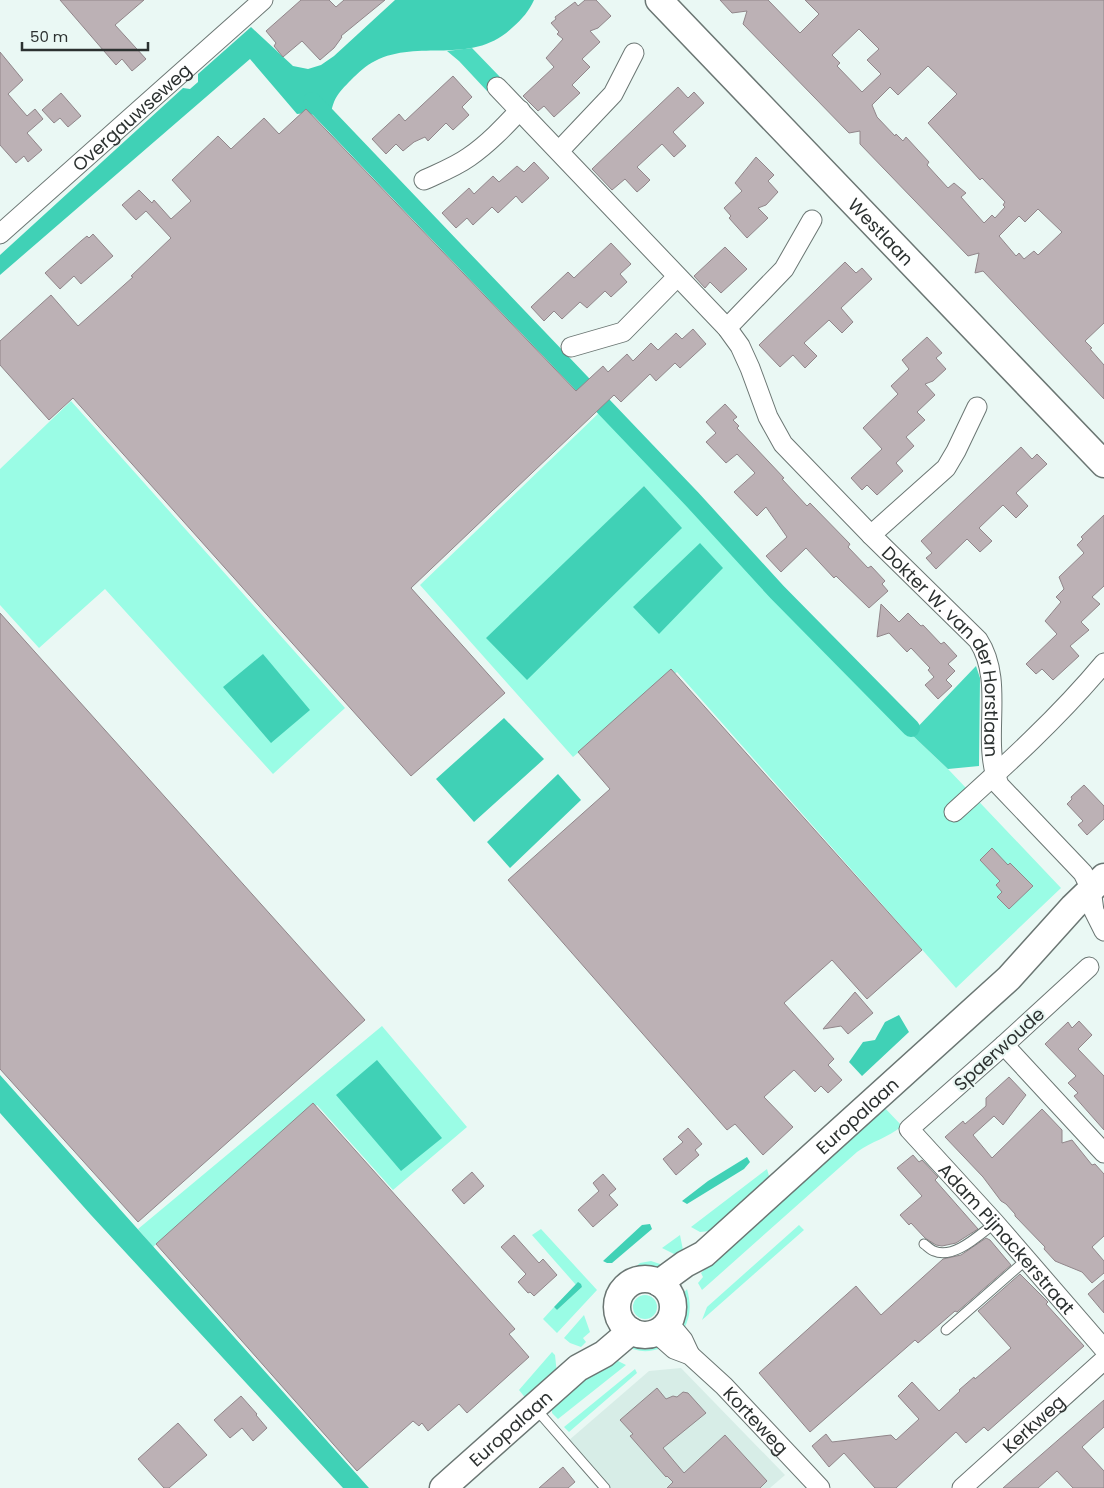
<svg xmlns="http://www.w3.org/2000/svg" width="1104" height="1488" viewBox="0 0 1104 1488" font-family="Poppins,sans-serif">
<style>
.built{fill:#d7ede7}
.green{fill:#9afce5;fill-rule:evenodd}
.forest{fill:#4cdabf}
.water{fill:#40d1b6}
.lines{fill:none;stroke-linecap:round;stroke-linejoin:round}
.canal{stroke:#40d1b6;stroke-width:18}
.building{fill:#bcb1b5;stroke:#91868a;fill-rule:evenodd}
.lane-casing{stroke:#6b7673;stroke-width:11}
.street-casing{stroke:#6b7673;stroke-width:21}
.secondary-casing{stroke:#6b7673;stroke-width:29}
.lane{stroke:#fff;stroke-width:9}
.street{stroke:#fff;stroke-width:19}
.secondary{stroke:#fff;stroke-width:26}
.labels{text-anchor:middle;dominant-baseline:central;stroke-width:4.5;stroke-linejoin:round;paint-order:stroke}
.street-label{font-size:18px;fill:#2c3130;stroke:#eaf8f4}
</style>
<rect width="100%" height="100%" fill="#eaf8f4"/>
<!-- built -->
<path class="built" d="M681,1368L785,1475L770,1488H610L568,1441L649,1371Z"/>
<!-- green -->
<path class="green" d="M71,401L345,708L273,774L105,589L39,648L0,605V469Z
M602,410L806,628L911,734L948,769L1061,888L956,988L677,672L573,757L420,585ZM644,486L681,528L527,679L487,638Z
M382,1026L467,1127L393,1190L317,1105L153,1247L138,1229Z
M883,1106L902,1126C888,1138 872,1141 857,1152L702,1290L698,1283L703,1277L701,1273L759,1216Z
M767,1169L771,1183L710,1231L700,1232L691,1227Z
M799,1225L804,1230L702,1320L707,1307Z
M541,1229L597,1290L557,1333L543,1319L554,1307L557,1310L582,1287L578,1283L576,1285L532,1235Z
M680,1235L683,1250L676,1255L662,1248Z
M651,1261L660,1264L667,1268C662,1270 657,1273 652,1274C634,1277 628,1274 616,1290L613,1287L640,1263Z
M687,1289C691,1304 691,1315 684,1329C675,1318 677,1300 687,1289Z
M633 1307a12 12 0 1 1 24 0a12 12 0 1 1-24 0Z
M584,1315L590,1332L583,1338L586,1342L581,1347L570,1343L564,1338Z
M639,1339L653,1342L662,1348C647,1353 637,1352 623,1345Z
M552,1352L555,1355L557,1374L527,1400L519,1390Z
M614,1359L626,1365L558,1419L552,1413V1404Z
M635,1369L637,1373L569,1432L564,1427Z"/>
<!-- forest -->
<path class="forest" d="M472,48L500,77L487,91L459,61L447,51Z
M976,666L980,678L979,766L948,769L911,734Z"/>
<!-- water -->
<path class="water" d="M395,0H534C529,11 522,19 513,27C472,67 420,38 375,61C366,65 358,73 351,80C337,94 333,99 330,119L307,113L297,114L250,59L0,275V255L183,88L190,89L198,82V74L251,27L293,66L308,69L321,65L334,56Z
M644,486L682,528L527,680L486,638Z
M700,543L723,568L659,634L633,607Z
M263,654L310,710L271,743L223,687Z
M504,718L544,759L474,822L436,779Z
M558,774L581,800L510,868L487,842Z
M899,1015L909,1032L862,1076L849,1062L863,1042L875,1040L885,1022Z
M377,1060L442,1138L401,1171L336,1095Z
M0,1075L369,1488H343L91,1215L0,1113Z
M747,1157L750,1162L744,1169L687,1204L682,1201L708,1181Z
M650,1224L652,1229L612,1263H607L603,1261L642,1225Z
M578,1282L581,1284L582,1287L557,1310L554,1307Z"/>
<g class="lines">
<!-- canal -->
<path class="canal" d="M312,101L692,499L777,592L911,728"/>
</g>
<!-- building -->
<path class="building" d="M60,0H144L115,25L146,59L132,71L122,59L116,65Z
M301,0H329L336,7L344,0H385L341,36L342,37L334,48L320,60L302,41L283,57L274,46L276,43L266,31Z
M585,0H596L611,16L598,28L590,31L600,42L582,59L590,67L572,85L580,93L554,117L544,106L538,111L523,96L554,67L546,58L563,39L557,34L559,32L551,23L556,19L555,17L575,2L578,6Z
M720,0H768L800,33L819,14L805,0H1104V323L1085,341L1092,348L1090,349L1104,365V399L983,271L975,273L979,253L968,256L860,144V131L849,133L743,24L747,11L732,13ZM859,29L879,49L867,60L881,74L862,92L837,66L840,63L832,55ZM928,66L957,94L928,123L980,180L982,178L1005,202L1003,205L1005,207L995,218L992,215L984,223L961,197L966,193L954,183L948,188L927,165L929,162L906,137L903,141L896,134L895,136L877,117L872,105L890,87L898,95ZM1038,209L1062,232L1038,255L1034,251L1024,259L1019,253L1016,256L999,236L1019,216L1025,222Z
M0,52L23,80L8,94L27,116L35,109L43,119L27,133L42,150L28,162L24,156L16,163L0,145Z
M453,76L472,97L462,107L469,115L453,130L446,123L428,141L425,137L414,142L403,151L396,144L386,154L372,139L399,114L405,121Z
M678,87L688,98L694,92L704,103L673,132L686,146L674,157L662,144L637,167L650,180L644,186L637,192L625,179L612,190L592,169Z
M61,93L81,116L68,127L60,118L54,123L42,110Z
M306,109L576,391L603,366L608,372L627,354L633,361L651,343L658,350L676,333L682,339L693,329L706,344L680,368L675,363L656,381L650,374L621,402L614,395L411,588L505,693L411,776L73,398L49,420L0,365V341L51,295L78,326L133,277L131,276L171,238L146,211L136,220L122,205L139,190L152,203L154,200L171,219L191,201L172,180L218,136L231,149L264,118L279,134Z
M756,157L774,175L768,181L778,192L766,205L758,208L768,218L747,238L729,218L731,216L724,208L742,191L735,183Z
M534,162L549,178L522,203L516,196L498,213L492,207L473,225L467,218L456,228L442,213L469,188L474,194L493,176L499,182L517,166L524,172Z
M93,234L113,256L81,284L74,276L60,289L45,273L81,241L87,236L89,238Z
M611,243L631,264L620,274L627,282L611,297L605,291L587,308L580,302L562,319L554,311L544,321L531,307L568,272L574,278Z
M725,247L747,269L721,293L710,282L705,288L694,276Z
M845,262L856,273L862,268L872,279L841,308L853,322L842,333L829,320L804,343L817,356L805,368L793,355L780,367L759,345Z
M927,337L942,353L936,358L946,369L933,381L925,384L935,395L917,412L925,420L906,437L914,446L896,463L903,471L877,495L867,485L862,490L851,478L882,449L863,428L898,394L891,386L909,369L902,360Z
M725,404L737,417L733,420L739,426L737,428L784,478L782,479L807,506L810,503L850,544L848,547L868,568L871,566L885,581L882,584L888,591L869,608L836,576L834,578L806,548L781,572L766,556L787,537L766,507L757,516L734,492L755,473L737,454L726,463L706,442L716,433L706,422Z
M1021,447L1032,459L1037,454L1047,464L1016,493L1028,506L1016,518L1003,505L979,528L992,541L980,552L967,539L936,569L926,558L932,553L921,541Z
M1104,515V586L1092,597L1100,604L1081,622L1089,630L1070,646L1079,656L1053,680L1042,669L1036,674L1026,664L1057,634L1045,621L1061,602L1056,597L1064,589L1059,577L1084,553L1077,545L1083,539L1081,537Z
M881,604L899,622L908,613L921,626L923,625L941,644L944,642L957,656L948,664L955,671L946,680L952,686L938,699L925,685L934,677L928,670L930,668L911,648L907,652L889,633L877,637Z
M0,613L365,1020L138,1222L0,1069Z
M671,669L922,950L867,999L832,960L784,1003L834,1059L828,1065L842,1080L828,1093L821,1086L815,1092L794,1070L764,1097L793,1127L763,1155L735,1124L727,1130L508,880L610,789L578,752Z
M1084,785L1104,806V819L1087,835L1078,825L1083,821L1067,804L1072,799L1071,797Z
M992,848L1008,865L1010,863L1033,886L1009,909L997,897L1002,892L996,885L1000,881L980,860Z
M855,992L873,1013L848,1034L841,1026L823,1029Z
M1079,1021L1092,1035L1078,1049L1104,1076V1130L1074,1096L1078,1093L1068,1083L1076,1076L1045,1044L1068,1022L1072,1028Z
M1009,1077L1026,1095L1003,1125L994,1116L973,1135L992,1158L1042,1109L1062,1130V1143L1072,1140L1092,1165L1095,1164L1104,1174V1236L1092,1247L1104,1261V1273L1092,1283L1082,1272L1055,1261L1044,1249L1045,1247L1015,1216V1214L1006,1204L1001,1201L983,1177L945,1137L963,1121L965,1124L986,1106V1098Z
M313,1103L515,1329L509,1334L529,1357L467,1413L459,1404L428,1431L422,1423L419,1426L413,1421L357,1471L156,1244Z
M688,1128L702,1144L695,1150L699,1155L676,1175L663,1159L683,1142L678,1137Z
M913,1155L919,1162L922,1160L938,1177L935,1180L978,1229L956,1243L942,1246L936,1245L925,1238L911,1223L909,1225L900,1215L922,1196L897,1168Z
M472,1172L484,1186L464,1204L452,1190Z
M603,1174L616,1189L609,1195L618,1205L593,1227L578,1210L599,1191L593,1183Z
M514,1235L539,1263L543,1259L557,1275L534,1296L530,1292L528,1293L518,1282L526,1274L501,1247Z
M986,1238L990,1240L1011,1265L957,1312L955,1311L918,1343L915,1340L810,1432L759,1373L856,1286L881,1315L943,1259L961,1255Z
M1020,1274L1048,1302L1046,1304L1084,1346L988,1431L984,1427L966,1443L956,1432L896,1488H875L844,1453L829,1467L812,1446L826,1434L832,1442L891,1435L896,1440L919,1419L898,1396L912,1382L939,1411L960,1391L959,1390L974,1377L975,1379L1011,1348L978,1311Z
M1104,1280V1313L1088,1294Z
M657,1388L666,1399L673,1396L677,1397L683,1392L688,1393L706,1413L663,1448L684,1473L725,1435L767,1481L760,1488H667L673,1482L667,1476L666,1477L630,1436L633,1434L620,1420Z
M241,1396L257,1414L256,1415L267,1428L253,1441L242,1428L230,1438L214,1420Z
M1104,1400V1427L1082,1447L1104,1471V1488H1073L1057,1471L1038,1488H1003Z
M178,1423L207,1455L169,1488H164L138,1459Z
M563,1467L575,1482L568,1488H539Z"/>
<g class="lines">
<defs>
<path id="lane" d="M924,1244C927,1246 931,1250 934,1251C954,1260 980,1234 995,1223
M946,1330L1026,1260
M536,1409L605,1488"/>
<g id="street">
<path id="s1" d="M497,87L727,328L740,346L750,368L768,417L783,444L871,535L978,640C1006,683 980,739 999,785L1083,873L1091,889L1094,911L1104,931"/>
<path d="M559,151L613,94L634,53"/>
<path d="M424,180C439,173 455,167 469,157C488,144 504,127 520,110"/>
<path id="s2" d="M0,234L263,0"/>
<path d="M727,328L784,269L812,220"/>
<path d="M571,347L623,332L677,277"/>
<path d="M871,535L946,468L956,451L977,407"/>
<path d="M954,812C1006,765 1059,717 1104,663"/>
<path id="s3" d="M1089,967L1004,1045L909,1129L995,1223L1104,1349"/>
<path d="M1004,1045L1104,1153"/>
<path d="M668,1322L683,1340L690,1355"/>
<path id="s4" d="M656,1333L674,1349L690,1355L724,1386L820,1488"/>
<path id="s5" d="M962,1488L1104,1360"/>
</g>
<g id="secondary">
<path id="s6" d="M659,0L1104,464"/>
<circle cx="645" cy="1307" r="28"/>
<path id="s7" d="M659,1283L685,1264L704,1254L1009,978L1073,907L1104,877"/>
<path id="s8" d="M443,1488L578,1368L604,1354L631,1331"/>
</g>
</defs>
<!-- lane casing -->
<use href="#lane" class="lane-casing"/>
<!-- street casing -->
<use href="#street" class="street-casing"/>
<!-- secondary casing -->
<use href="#secondary" class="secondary-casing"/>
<!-- lane -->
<use href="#lane" class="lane"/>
<!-- street -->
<use href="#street" class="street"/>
<!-- secondary -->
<use href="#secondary" class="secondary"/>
</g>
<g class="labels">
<!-- street labels -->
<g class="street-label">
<text stroke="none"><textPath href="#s2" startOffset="176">Overgauwseweg</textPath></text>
<text stroke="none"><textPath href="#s6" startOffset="321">Westlaan</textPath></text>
<text stroke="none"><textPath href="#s1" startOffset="734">Dokter W. van der Horstlaan</textPath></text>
<text transform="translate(999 1049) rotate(-42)">Spaerwoude</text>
<text stroke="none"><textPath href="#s7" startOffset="260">Europalaan</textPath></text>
<text stroke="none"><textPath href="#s3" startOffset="389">Adam Pijnackerstraat</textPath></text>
<text stroke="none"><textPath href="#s4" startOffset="134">Korteweg</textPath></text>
<text stroke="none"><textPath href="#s5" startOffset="96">Kerkweg</textPath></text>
<text stroke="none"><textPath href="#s8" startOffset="90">Europalaan</textPath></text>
</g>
</g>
<!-- scale -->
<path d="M22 42v8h126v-8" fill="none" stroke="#2c3130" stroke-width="2.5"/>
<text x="30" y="42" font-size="15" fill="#2c3130" stroke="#eaf8f4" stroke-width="4" paint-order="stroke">50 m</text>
</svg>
